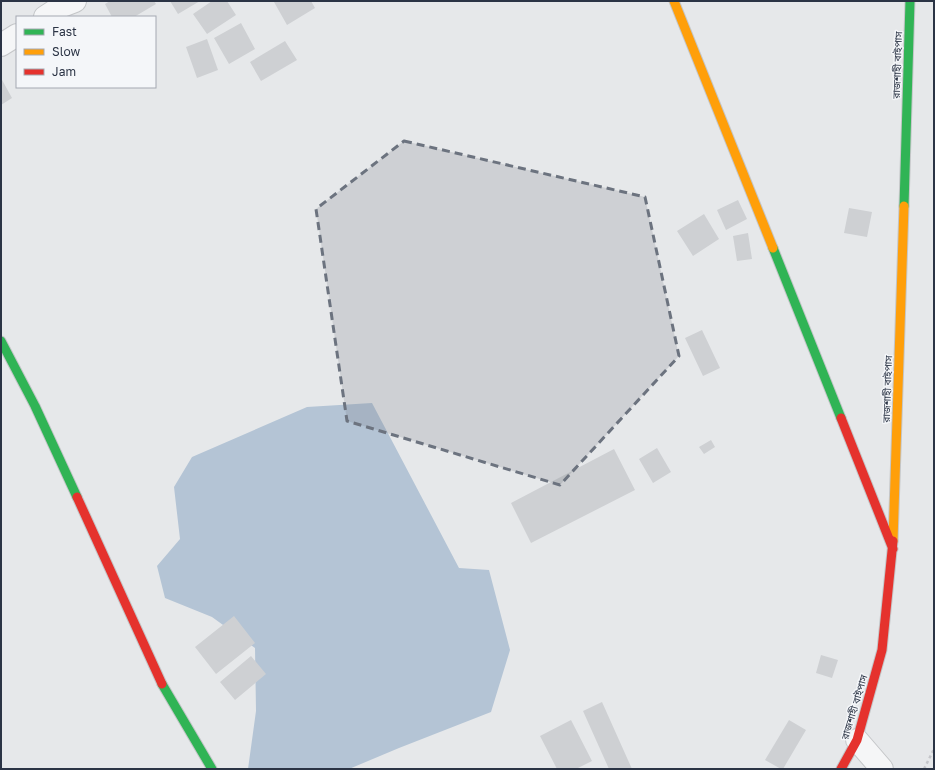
<svg xmlns="http://www.w3.org/2000/svg" width="935" height="770" viewBox="0 0 935 770" font-family="'Golos Text','Noto Sans Bengali',sans-serif">
<style>
.water{fill:#b4c4d5}
.building{fill:#ced0d3}
.lines{fill:none;stroke-linecap:round;stroke-linejoin:round}
.street-casing{stroke:#c4c6c8;stroke-width:24}
.fast-casing{stroke:#c4c6c8;stroke-width:11}
.slow-casing{stroke:#c4c6c8;stroke-width:11}
.jam-casing{stroke:#c4c6c8;stroke-width:11}
.path{stroke:#c5c6ca;stroke-width:2.5;stroke-dasharray:3 3;stroke-linecap:butt}
.street{stroke:#f5f6f7;stroke-width:22}
.fast{stroke:#30b455;stroke-width:9}
.slow{stroke:#ff9f0a;stroke-width:9}
.jam{stroke:#e5322d;stroke-width:9}
.marked{fill:#6c737f;fill-opacity:0.2;stroke:#6c737f;stroke-width:3;stroke-dasharray:8 5;stroke-linejoin:round}
.labels{text-anchor:middle;dominant-baseline:central;stroke-width:3;stroke-linejoin:round;paint-order:stroke}
.street-label{font-size:10px;fill:#2b3445;stroke:#f4f6f9}
</style>
<rect width="100%" height="100%" fill="#e6e8ea"/>
<!-- water -->
<path class="water" d="M372,403L459,568L489,570L510,650L491,712L399,748L349,769H248L256,711L255,648L212,617L165,598L157,566L180,539L174,487L192,457L307,407Z"/>
<!-- building -->
<path class="building" d="M110,1H154L156,4L134,17H112L105,4Z
M170,1H200L178,14Z
M212,1H227L236,15L207,34L193,14Z
M275,1H311L315,8L287,25L274,2Z
M241,23L255,49L229,64L214,38Z
M207,39L218,70L197,78L186,47Z
M285,41L297,60L261,81L250,62Z
M1,78L12,98L1,105Z
M738,200L747,219L726,230L717,210Z
M849,208L872,212L867,237L844,233Z
M704,214L719,239L693,256L677,231Z
M748,233L752,259L737,261L733,236Z
M702,330L720,368L703,376L685,338Z
M711,440L715,447L704,454L699,447Z
M657,448L671,472L653,483L639,459Z
M614,449L635,490L531,543L511,503Z
M234,616L255,643L216,674L195,647Z
M821,655L838,660L832,678L816,673Z
M251,656L266,674L235,700L220,682Z
M602,702L632,769H609L583,711Z
M571,720L592,761L576,769H557L540,736Z
M789,720L806,730L783,769H781L765,760Z"/>
<g class="lines">
<defs>
<path id="street" d="M45,17L62,6L75,1
M1,45L17,35
M857,740L882,769"/>
<path id="fast" d="M904,206L910,1
M773,248L841,418
M1,341L35,406L77,497
M162,684L212,769"/>
<path id="slow" d="M674,1L773,248
M893,541L904,206"/>
<path id="jam" d="M841,418L893,549
M77,497L162,684
M841,769L857,740L882,650L893,541"/>
</defs>
<!-- street casing -->
<use href="#street" class="street-casing"/>
<!-- fast casing -->
<use href="#fast" class="fast-casing"/>
<!-- slow casing -->
<use href="#slow" class="slow-casing"/>
<!-- jam casing -->
<use href="#jam" class="jam-casing"/>
<!-- path -->
<path class="path" d="M924,769L934,749"/>
<!-- street -->
<use href="#street" class="street"/>
<!-- fast -->
<use href="#fast" class="fast"/>
<!-- slow -->
<use href="#slow" class="slow"/>
<!-- jam -->
<use href="#jam" class="jam"/>
</g>
<!-- marked area -->
<path class="marked" d="M404,141L645,197L679,356L560,485L347,421L316,209Z"/>
<g class="labels">
<!-- street labels -->
<g class="street-label">
<text transform="translate(897 65) rotate(-88)">রাজশাহী বাইপাস</text>
<text transform="translate(887 389) rotate(-88)">রাজশাহী বাইপাস</text>
<text transform="translate(854 707) rotate(-73)">রাজশাহী বাইপাস</text>
</g>
</g>
<!-- border -->
<rect width="935" height="770" fill="none" stroke="#2b3445" stroke-width="4"/>
<!-- legend -->
<rect x="16" y="16" width="140" height="72" fill="#f4f6f9" stroke="#a4a8b1"/>
<rect x="24" y="29" width="20" height="6" fill="#30b455" stroke="#a4a8b1"/>
<text x="52" y="36" font-size="12" fill="#2b3445">Fast</text>
<rect x="24" y="49" width="20" height="6" fill="#ff9f0a" stroke="#a4a8b1"/>
<text x="52" y="56" font-size="12" fill="#2b3445">Slow</text>
<rect x="24" y="69" width="20" height="6" fill="#e5322d" stroke="#a4a8b1"/>
<text x="52" y="76" font-size="12" fill="#2b3445">Jam</text>
</svg>
